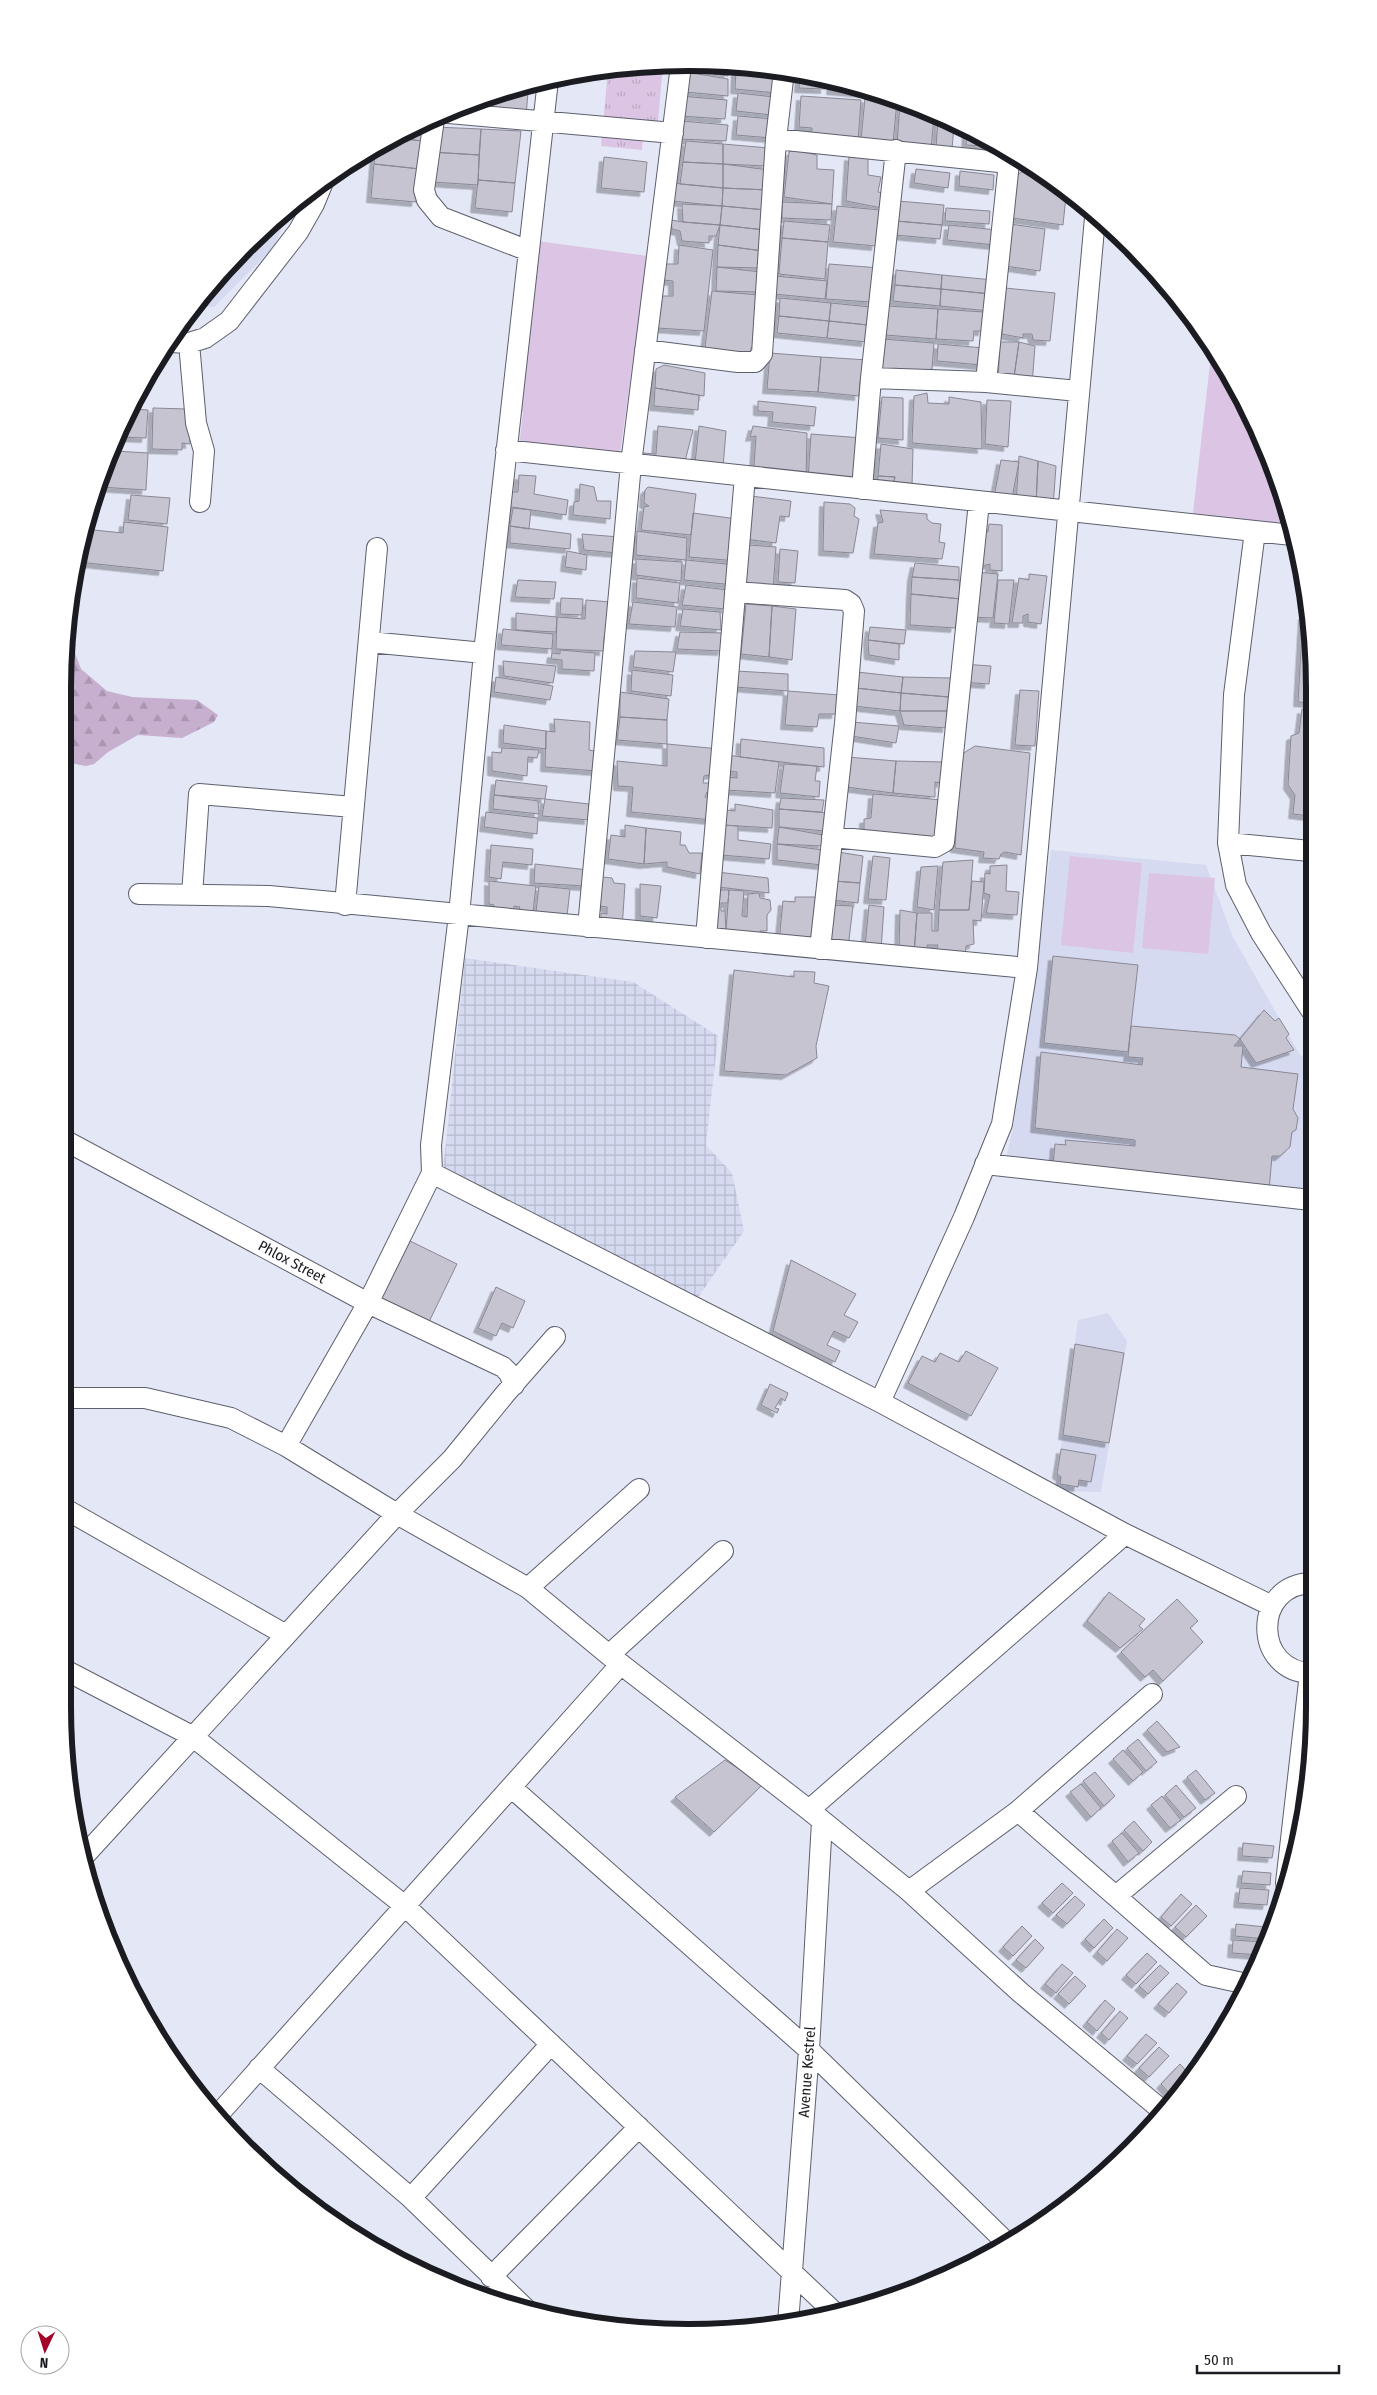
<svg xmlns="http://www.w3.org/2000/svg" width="1377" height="2395" viewBox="0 0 1377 2395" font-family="'Fira Sans Condensed',sans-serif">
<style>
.built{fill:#d5daf0}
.industrial{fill:url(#industrial-grid)}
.grass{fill:url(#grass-tufts)}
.forest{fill:url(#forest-firs)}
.park{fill:#dcc4e4}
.building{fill:#c7c4d2;stroke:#8a8795;filter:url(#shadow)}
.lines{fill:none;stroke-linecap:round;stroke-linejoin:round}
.minor-casing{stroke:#5d606d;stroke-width:22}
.minor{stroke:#fff;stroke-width:20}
.labels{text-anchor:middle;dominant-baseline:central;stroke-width:4;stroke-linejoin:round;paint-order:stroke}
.street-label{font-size:15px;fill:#1b1c21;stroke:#fff}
.rim{fill:none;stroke:#1b1c21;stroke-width:6}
</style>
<defs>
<pattern id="industrial-grid" width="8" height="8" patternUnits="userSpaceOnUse" patternTransform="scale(1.25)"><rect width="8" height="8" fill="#d5daf0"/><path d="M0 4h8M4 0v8" fill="none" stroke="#b6bace"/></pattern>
<pattern id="grass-tufts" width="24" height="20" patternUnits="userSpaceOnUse" patternTransform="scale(1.25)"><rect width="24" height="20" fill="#dcc4e4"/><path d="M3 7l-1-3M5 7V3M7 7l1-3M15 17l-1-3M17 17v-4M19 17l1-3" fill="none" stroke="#bca8c3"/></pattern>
<pattern id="forest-firs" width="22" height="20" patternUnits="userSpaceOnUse" patternTransform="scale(1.25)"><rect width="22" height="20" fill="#c7afcf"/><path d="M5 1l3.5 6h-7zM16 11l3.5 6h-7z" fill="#aa96b1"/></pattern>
<filter id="shadow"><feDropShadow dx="-4.5" dy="4.5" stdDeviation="0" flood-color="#0004"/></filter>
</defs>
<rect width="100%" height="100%" fill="#e4e7f6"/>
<!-- built -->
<path class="built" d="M288,210L275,246L214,307H195L218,276Z
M1051,850L1206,865L1233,937L1300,1055L1311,1059V1207L1003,1172L1014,1123Z
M1108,1313L1127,1341L1101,1492L1055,1491L1078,1320Z"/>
<!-- industrial -->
<path class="industrial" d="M465,958L633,982L718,1036L706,1145L732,1173L744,1231L697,1299L443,1171Z"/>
<!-- grass -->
<path class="grass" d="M648,64H663L657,133L643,131L642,150L601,146L608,70Z"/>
<!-- forest -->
<path class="forest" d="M66,635L72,645L81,669L107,691L132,697L197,700L218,715L214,722L182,738L138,735L108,752L94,764L86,766L64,762V648Z"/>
<!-- park -->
<path class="park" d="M537,241L648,256L619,460L519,448L523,412L515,410Z
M1212,346L1281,487L1292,533L1192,522Z
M1070,856L1142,863L1133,953L1061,945Z
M1149,873L1215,878L1208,954L1142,948Z"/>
<!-- building -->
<path class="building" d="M687,65L730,67L728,76L687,70Z
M744,67L770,68L779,70V71Z
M736,71L779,74L777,93L735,89Z
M686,72L728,79V96L685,92Z
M800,75L825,81V89L799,88Z
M832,82L864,90V93L831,90Z
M526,84L525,91L510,90Z
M507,91L528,92L526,117L489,114L491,97Z
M738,93L774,97L772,115L736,111Z
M680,96L727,100L725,119L680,116Z
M801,96L861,100L858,142L811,139L812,128L799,127Z
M491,97L489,114L451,112Z
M865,98L897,101L893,143L861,140Z
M900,101L934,116L931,149L897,146Z
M738,116L773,119L771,138L736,135Z
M938,118L954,125L952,149L936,148Z
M681,121L728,125L726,141L680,139Z
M424,122L423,141L395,138L412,127Z
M435,127L481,129L479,155L431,152Z
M481,129L521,131L515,183L478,180Z
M967,131L1003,147L966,145Z
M395,138L423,141L420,169L374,164L375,150Z
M686,141L723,144V164L683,162Z
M723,144L769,148L766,166L723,164Z
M794,150L817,155V169L834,170L832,204L784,197L789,152Z
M431,152L479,155L478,185L432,182Z
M849,156L868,158V175L881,177L878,192L883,193L882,208L846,201Z
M604,157L647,162L644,192L601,188Z
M683,162L723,164V188L680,184Z
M374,164L420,169L416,202L371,198Z
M723,164L769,170L768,190L723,188Z
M916,169L950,173L948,188L914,183Z
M1025,170L1035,172L1050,184L1053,191L1066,196L1063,225L1012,218L1017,175Z
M960,171L994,175L993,190L959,186Z
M478,180L515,183L512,212L475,208Z
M672,183L723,188L722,206L671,201Z
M723,188L768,190L766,210L722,206Z
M898,201L944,205L942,225L896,221Z
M782,202L832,204L831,220L782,218Z
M682,204L722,206L720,225L683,222Z
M722,206L766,210L765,230L720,225Z
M837,206L880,210L876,246L833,242Z
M946,208L990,211L989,224L945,221Z
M671,220L683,222L720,225L716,236H709V243L682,241L680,231L672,229Z
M784,221L830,225L828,242L782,238Z
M896,221L942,225L940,239L895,235Z
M1010,224L1045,229L1040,271L1005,266Z
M720,225L765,230L763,251L718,245Z
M949,225L997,230L995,245L947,240Z
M782,238L828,242L825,279L779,274Z
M679,245L713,250L704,331L657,328L661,296H673V281L663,280V264H678Z
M718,245L763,251L762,268L717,267Z
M829,264L880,268L871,302L826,299Z
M717,267L761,272L759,292L716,291Z
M896,270L942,275L941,289L895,285Z
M942,275L993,280L991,294L941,289Z
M775,276L827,281L825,299L774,294Z
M895,285L941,289L940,306L893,301Z
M1005,288L1055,293L1050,341L1033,340L1032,334H1023V338L1002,334Z
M941,289L991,294L989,311L940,306Z
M712,291L759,295L756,342L751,348V354H707L705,347Z
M780,298L831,303L829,321L779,316Z
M831,303L870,307L868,325L829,321Z
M887,306L938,309L936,339L885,335Z
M938,309L984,312L983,331H974L973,341L936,339Z
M779,316L829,321L827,338L777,333Z
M829,321L868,325L866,342L827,338Z
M882,339L934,343L932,369L904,377L879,375Z
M1000,342H1019L1013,384L998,382Z
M1019,342L1035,346L1032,385L1013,384Z
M938,344L984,348L982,365L937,361Z
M770,353L821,357L818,392L767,389Z
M821,357L868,360L866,381H860L859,396L818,392Z
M664,365L705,373L704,396L655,388L656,369Z
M655,388L699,395L698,410L654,406Z
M927,393L928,403L949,404V397L981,402L982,449L912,443L914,396Z
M882,397L903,398V440L878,438Z
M987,400L1011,401L1008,447L985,444Z
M758,401L816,407L814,426L772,422L773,412L758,411Z
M153,408L187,409L190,425V444L182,443V450L152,449Z
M133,409L148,410L146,438L121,437Z
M658,426L693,430L684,465L643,460V453L656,454Z
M699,426L726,431L723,467L695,463Z
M753,426L807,433L806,478L764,471L754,466L756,436L750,437Z
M811,434L862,438L852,482L808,480Z
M881,444L913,449L912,486L893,485L895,477L878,476Z
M115,451L148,453L146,490L100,487Z
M1019,456L1038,461L1036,505L1016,504Z
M1001,460L1019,462L1012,498L994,497Z
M1038,461L1056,466L1053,507L1036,505Z
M519,475L536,476L534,494L568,500L566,515L505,506V492H518Z
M878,476L895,477L893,485H876Z
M580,484L594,487L597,501H611L610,519L573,515L574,502L579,501Z
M648,487L696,494L691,535L641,530L644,507L649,506L644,503L645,490Z
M131,495L170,498L167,524L128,520Z
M751,496L791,501L789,517L780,516L776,543L745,539Z
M824,502L850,504L855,508L854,516L859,519L853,553L823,551Z
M513,508L531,510L529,529L510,526Z
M880,510L927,514V519L932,523L941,524L939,542L945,543L942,559L874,554L878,523L883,522Z
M693,513L737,519V561L689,557Z
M124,522L168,527L163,571L78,562L84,529L123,533Z
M989,524L1002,525V571L990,570V564L982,566V532H988Z
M510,526L571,534L570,549L510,543Z
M637,531L687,538L686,560L636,555Z
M582,534L619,537L618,553L584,550Z
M748,545L776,547L773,590L746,588Z
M780,549L798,551L795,583L778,582Z
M567,551L587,555L586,570L565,567Z
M636,559L682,562L681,581L636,575Z
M686,560L736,565L734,585L684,580Z
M915,563L959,567V580L912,577Z
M976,572L998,574L993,618L971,617Z
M1029,574L1047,576L1041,624L1028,622V614L1023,616V623H1012L1019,578L1029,580Z
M912,577L959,580L961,599L911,594Z
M637,578L680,583L678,603L636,598Z
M518,580L556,582L554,599L515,597Z
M998,580H1014L1009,624L994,623Z
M686,585L728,590L726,609L682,605Z
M911,594L961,599L955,628L910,625Z
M561,598L583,599L582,615L560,614Z
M586,600L611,602L609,637H604V651L556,649L557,617L585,619Z
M633,602L677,607L675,627L629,624Z
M746,604L772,606L769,657L741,654Z
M772,606L796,609L792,660L769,657Z
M683,609L720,612L721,630L680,626Z
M516,613L557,617L556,632L516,630Z
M1309,613L1310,703L1298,702L1303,615Z
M870,627L906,630L904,644L868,640Z
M503,629L553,634L552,649L501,645Z
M680,632L724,633L722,651L677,649Z
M868,640L899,644V660L869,655Z
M560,650L595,653L594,671L562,669V660L551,659L552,653L560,654Z
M635,651L676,652L673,672L633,667Z
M503,661L556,666L553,683L504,676Z
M962,664L991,666L989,684L961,682Z
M632,670L673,675L671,696L631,691Z
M736,671L788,674V691L735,687Z
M857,672L903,677L901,693L856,688Z
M496,677L553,686L550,700L494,692Z
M903,677L951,678L949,697L901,693Z
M856,688L901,693L900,711L853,706Z
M1020,690L1039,691L1035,746L1015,745Z
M788,691L839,695L836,714H819L817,727L785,725Z
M620,692L669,699L667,720L620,717Z
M901,693L949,697L947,711H900Z
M1302,709L1310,710V816L1293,814L1295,795L1288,785L1291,736L1299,733Z
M900,711H947V728L904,725Z
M620,717L667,720V744L617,740Z
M554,719L590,722L589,750L600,752L597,771L545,767L546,731L555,732Z
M852,722L899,726L896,743L851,736Z
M504,725L546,731V749L503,743Z
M741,739L824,748V767L740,757Z
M667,744L720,749L713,774L704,776L703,783H712L711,792H707L705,797L713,798L712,820L631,812L633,787L618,786L617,761L667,766Z
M975,746L1030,753L1021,855L1005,852L1001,854L999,859L983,858L984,852L955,848L960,761L962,754Z
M502,748L539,750L537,758L528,757L527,776L492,771V752L501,753Z
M727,755L779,762L775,793L726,790V777L737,778V772L724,771Z
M847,757L896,761L893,793L846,787Z
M896,761L945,762L942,783L935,782V797L893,793Z
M784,764L817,766L815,781H820L819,797L780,793Z
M496,780L547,786L545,799L494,795Z
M873,794L942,800L935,843L864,837V819L871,818Z
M494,795L538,801L539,814L493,809Z
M781,798L824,800L822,812L779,809Z
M545,799L589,804V820L542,816Z
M735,804L773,810L772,828L723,825L725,810L735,811Z
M779,809L827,813L826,831L779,827Z
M486,812L538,818L537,834L484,827Z
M625,825L646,828L644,864L608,859L611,835L625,837Z
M723,825L738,826V840L771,844L769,859L721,855Z
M779,827L823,835V846L777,844Z
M646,828L681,832L680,845H685L689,853H702L700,874L667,867V862L644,864Z
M777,844L823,850L822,865L777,860Z
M491,845L533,849L532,865L503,862L501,879L489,877Z
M838,852L863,856L860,883L834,881Z
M873,856L890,858L886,900L868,899Z
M973,860L969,910H939L943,862Z
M535,864L588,870L585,886L534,883Z
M1007,865L1006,891L1019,892L1017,915L986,913L990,895L984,893L985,873L990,874V866Z
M938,866L934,910L917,907L921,867Z
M717,872L768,878L769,893L718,887Z
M602,877L612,878L614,883L625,884L622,929L601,926V913L607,914V907L599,906Z
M489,881L536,886L533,912L517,914L520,907L514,906L513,914L493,915L494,905L489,904Z
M834,881L860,883L858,903L832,900Z
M972,881L984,882L981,921L973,920L974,944L966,946L965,961L935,957L938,945H927V954H914L917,913H932V931H938L939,910H969Z
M640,884L661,886L657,918L640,916Z
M539,886L570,889L567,916L536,912Z
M713,890H729L728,903H721V911H725L726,931L709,927Z
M729,890L744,891L742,916L747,917L748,894L759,893L760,898L770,900L771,910L767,915V931H760V942L726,931Z
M795,897H816L815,938L811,937L810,946L800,944L797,936L795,942H779L783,901L795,902Z
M829,905L853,906L848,948H826Z
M869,905L884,907L881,950L865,947Z
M900,910L917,913L914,954L899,953Z
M1053,956L1138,965L1128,1052L1044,1043Z
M734,970L794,977V971L815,972L814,983L829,986L816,1046L817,1058L786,1075L724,1071Z
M1264,1010L1275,1021L1279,1018L1289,1034L1286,1038L1294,1050L1256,1063L1240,1039Z
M1131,1026L1235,1035L1240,1039L1234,1046H1243L1241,1067L1298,1074L1293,1109L1298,1118L1296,1130L1292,1132L1290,1147L1280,1156H1272L1269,1191L1053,1166L1055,1144L1066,1145L1065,1140L1135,1146V1140L1035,1128L1041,1052L1142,1065L1143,1058L1128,1057Z
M408,1240L457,1264L426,1328L377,1304Z
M791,1260L856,1294L844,1315L858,1322L849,1338L834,1331L827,1345L840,1351L835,1362L773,1331Z
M496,1287L525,1301L513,1328L502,1323L496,1336L478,1328Z
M1075,1344L1124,1353L1109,1443L1063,1435Z
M966,1351L998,1368L971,1416L908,1383L922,1356L935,1362L940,1353L959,1362Z
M770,1384L788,1393L785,1401L781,1398L775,1408L779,1409L777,1413L761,1405Z
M1061,1449L1096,1455L1091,1482L1079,1480L1078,1487L1060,1484L1061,1477L1057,1474Z
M1109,1592L1145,1619L1139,1626L1143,1629L1120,1648L1087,1621Z
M1177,1599L1198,1621L1190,1628L1203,1642L1163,1681L1153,1670L1145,1677L1121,1652Z
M1157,1721L1180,1747L1167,1752L1147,1730Z
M1138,1739L1157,1762L1146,1771L1127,1748Z
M1123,1750L1143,1772L1133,1781L1113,1759Z
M725,1760L763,1784L714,1832L675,1797Z
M1196,1770L1215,1793L1205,1800L1187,1777Z
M1095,1772L1115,1796L1104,1806L1083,1781Z
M1081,1784L1101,1808L1091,1817L1070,1792Z
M1176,1785L1196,1808L1184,1817L1165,1795Z
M1162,1796L1181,1820L1170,1828L1151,1805Z
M1134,1821L1152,1842L1143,1851L1124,1830Z
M1122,1833L1139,1853L1128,1862L1112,1841Z
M1243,1843L1274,1846L1272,1858L1242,1856Z
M1243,1871L1271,1873L1270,1885L1241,1883Z
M1062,1883L1073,1893L1053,1913L1042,1903Z
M1240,1888L1269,1890L1267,1905L1238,1903Z
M1181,1894L1192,1904L1171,1926L1161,1917Z
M1075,1896L1085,1905L1067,1924L1056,1915Z
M1196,1905L1207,1916L1186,1937L1175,1927Z
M1104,1919L1113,1928L1094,1948L1085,1939Z
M1236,1924L1266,1927L1265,1939L1235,1936Z
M1022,1926L1032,1936L1013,1956L1003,1947Z
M1117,1929L1128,1938L1107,1961L1097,1952Z
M1035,1939L1044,1948L1026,1968L1016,1960Z
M1233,1940L1264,1942L1263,1948L1260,1955L1232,1953Z
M1147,1953L1157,1962L1136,1984L1126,1975Z
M1062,1964L1073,1973L1056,1993L1045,1984Z
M1160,1965L1169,1973L1148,1994L1139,1986Z
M1075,1976L1086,1986L1069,2004L1058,1994Z
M1177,1983L1187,1992L1169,2013L1158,2004Z
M1105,2000L1115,2009L1097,2031L1087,2022Z
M1120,2011L1128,2018L1109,2040L1101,2033Z
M1146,2034L1157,2043L1137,2064L1127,2056Z
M1159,2047L1169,2056L1149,2077L1139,2068Z
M1180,2064L1189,2074L1170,2094L1161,2084Z"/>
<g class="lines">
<defs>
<path id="minor" d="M449,113L673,133
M434,119L424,190L427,200L441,217L529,251
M776,139L1009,163
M170,342L189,343L205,338L229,321L298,232L314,204L323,182
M189,343L196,423L204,451L200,502
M645,350L738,362H755L762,354L776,139L784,71
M871,378L986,382L1078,391
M986,382L1010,153
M506,450L1292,535
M862,489L871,378L896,150
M1255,531L1234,695L1228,843L1236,885L1261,933L1311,1010
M735,592L845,600L851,604L854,611L845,723L820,949
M369,642L484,653
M832,837L935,847L944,842L979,502
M1228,843L1310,851
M139,894L269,896L1027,968
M192,895L199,794L353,807
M345,905L377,548
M588,927L631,464L681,65
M706,938L745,476
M66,1141L368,1303L503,1367L509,1373L514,1385
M985,1164L1311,1200
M432,1173L880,1402L1125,1534L1272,1606
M67,1398H145L231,1418L286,1446L397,1514L528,1588L609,1655L809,1810L909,1891L1021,1993L1164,2112
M880,1402L964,1217L1002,1124L1027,968L1095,218
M286,1446L368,1303L432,1173L431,1145L459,915L484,653L548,80
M67,1510L286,1635
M1313,1583C1251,1583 1253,1674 1313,1673
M528,1588L639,1489
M609,1655L723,1551
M67,1671L192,1736L405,1906L835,2313
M512,1788L809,2050L1008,2244
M809,1810L1125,1534
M1018,1811L1152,1694
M84,1856L397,1514L452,1459L505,1394L555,1337
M1286,1883L1310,1673
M909,1891L1018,1811L1206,1975L1247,1984
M1116,1896L1236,1796
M259,2068L411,2198L529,2312
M217,2116L621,1664
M411,2198L551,2044
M491,2277L639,2127
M788,2323L809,2050L822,1821"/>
</defs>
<!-- minor casing -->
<use href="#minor" class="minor-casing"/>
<!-- minor -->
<use href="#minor" class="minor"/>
</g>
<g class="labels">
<!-- street labels -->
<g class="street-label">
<text transform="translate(292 1262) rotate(28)">Phlox Street</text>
<text transform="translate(807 2072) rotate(-86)">Avenue Kestrel</text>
</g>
</g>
<!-- crop -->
<path d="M0 0H1377V2395H0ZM688 71H689A617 617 0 0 1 1306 688V1707A617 617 0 0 1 689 2324H688A617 617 0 0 1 71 1707V688A617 617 0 0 1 688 71Z" fill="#fff" fill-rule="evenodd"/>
<path class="rim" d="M688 71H689A617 617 0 0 1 1306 688V1707A617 617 0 0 1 689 2324H688A617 617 0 0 1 71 1707V688A617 617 0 0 1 688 71Z"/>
<!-- north arrow -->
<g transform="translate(45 2350) rotate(184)"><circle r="24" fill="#ffffff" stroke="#a4a4a6"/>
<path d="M0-4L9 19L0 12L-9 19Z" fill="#a30429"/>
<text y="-8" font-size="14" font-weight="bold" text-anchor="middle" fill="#1b1c21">N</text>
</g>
<!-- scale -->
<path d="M1197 2365v8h142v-8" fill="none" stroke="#1b1c21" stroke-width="2.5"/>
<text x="1204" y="2365" font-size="15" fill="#1b1c21" stroke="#ffffff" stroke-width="4" paint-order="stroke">50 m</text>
</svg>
